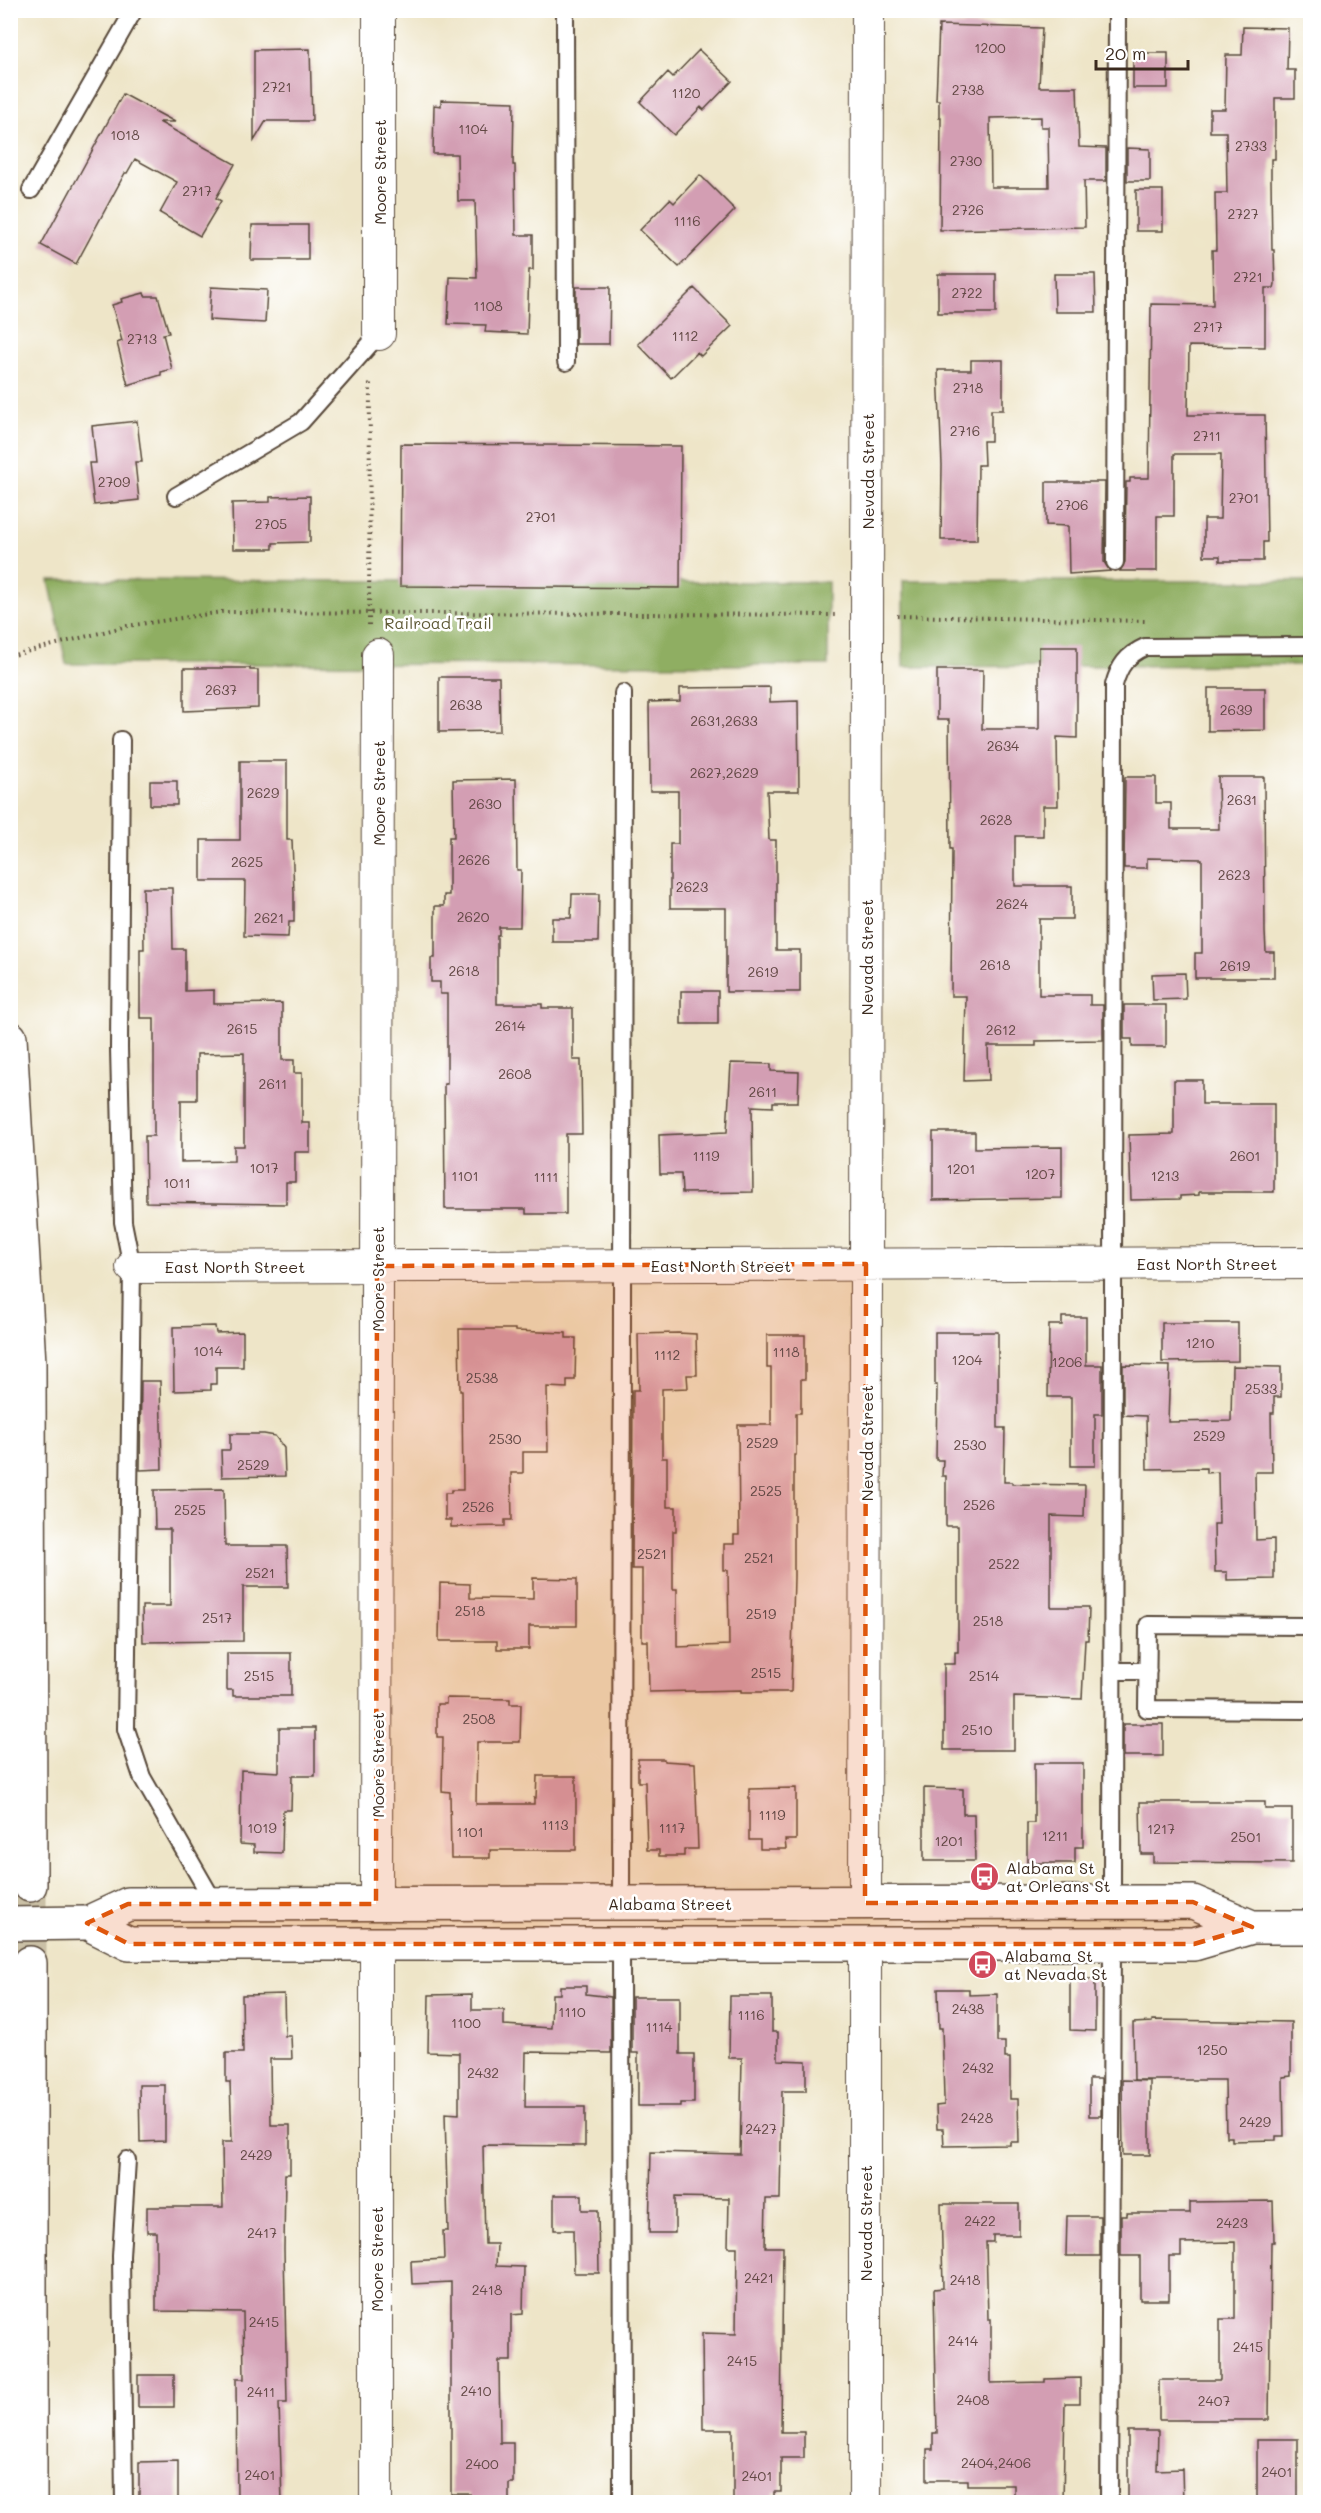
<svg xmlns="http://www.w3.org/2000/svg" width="1321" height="2513" viewBox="0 0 1321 2513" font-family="Mali,sans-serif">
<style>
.forest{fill:#8fae62;stroke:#656c40;stroke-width:1.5}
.building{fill:#d39eb3;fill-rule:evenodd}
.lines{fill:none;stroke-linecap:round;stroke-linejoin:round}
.highway-tunnel{stroke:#cac0a6;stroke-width:33;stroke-dasharray:33 16;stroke-linecap:butt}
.lane-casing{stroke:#564638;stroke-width:20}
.street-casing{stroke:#564638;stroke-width:34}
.secondary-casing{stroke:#564638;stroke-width:36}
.highway-casing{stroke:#564638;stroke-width:36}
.path{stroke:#564638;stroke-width:4;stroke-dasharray:1.5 4.5;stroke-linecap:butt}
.lane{stroke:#fff;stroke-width:16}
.street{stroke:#fff;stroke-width:32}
.secondary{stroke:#fff;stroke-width:33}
.highway{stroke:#fff;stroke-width:33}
.secondary-bridge-casing{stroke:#564638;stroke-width:36;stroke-linecap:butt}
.secondary-bridge{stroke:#fff;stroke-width:33}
.marked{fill:#df570d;fill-opacity:0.2;stroke:#df570d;stroke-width:4.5;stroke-dasharray:12 8;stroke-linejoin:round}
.labels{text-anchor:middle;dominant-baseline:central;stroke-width:5;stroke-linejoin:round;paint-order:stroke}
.number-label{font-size:14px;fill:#614743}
.street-label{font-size:16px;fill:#3b2a1e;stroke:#fff}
.park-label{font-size:16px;fill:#5f5a36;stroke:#fff}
.poi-label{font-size:16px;fill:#3b2a1e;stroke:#fff;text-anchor:start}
</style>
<rect width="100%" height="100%" fill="#fff"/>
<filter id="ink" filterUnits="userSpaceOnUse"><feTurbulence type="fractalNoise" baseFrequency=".0167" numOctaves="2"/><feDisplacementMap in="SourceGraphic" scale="12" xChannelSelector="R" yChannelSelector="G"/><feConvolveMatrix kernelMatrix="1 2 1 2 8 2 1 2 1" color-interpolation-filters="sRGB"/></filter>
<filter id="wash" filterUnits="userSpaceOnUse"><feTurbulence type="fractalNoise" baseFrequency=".008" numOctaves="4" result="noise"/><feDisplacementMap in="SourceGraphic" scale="24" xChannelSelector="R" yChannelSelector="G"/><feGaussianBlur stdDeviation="1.35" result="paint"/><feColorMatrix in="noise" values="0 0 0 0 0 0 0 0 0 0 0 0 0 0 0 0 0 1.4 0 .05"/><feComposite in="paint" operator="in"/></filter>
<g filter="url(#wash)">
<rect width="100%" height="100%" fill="#eee5c8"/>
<!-- forest -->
<path class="forest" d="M49,580L828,582V665L66,664Z
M903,581H1307V665L903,667Z"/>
<g id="blocks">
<!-- building -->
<path class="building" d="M939,25L1042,28L1039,87H1077L1079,147L1106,148V181H1084L1085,227L940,230L941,118H939V100H936ZM1041,117V127H1048L1049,187H991L990,118Z
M1243,27L1288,28L1287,70H1295V98H1275V159H1271V179L1272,250H1274L1275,284L1274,288H1265V347L1189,346L1188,415H1265L1267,542H1263V561H1220V556H1204V519H1220L1221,454H1174V516H1157V571H1120L1125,562L1126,482H1130V478H1149L1151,304L1213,305L1212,250H1216L1215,193H1227L1226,132H1210V109H1225L1226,55H1242Z
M310,49L312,121H266L254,141V50Z
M699,50L732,81L704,110L701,107L674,135L640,102L668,72L673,77Z
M1133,53H1168V88H1133Z
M123,94L175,122H159L235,164L216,198L221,201L200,236L160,213L177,182L135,159L127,173H125L76,264L41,245Z
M441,100L514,102L513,165H515L516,235H533V270H529L527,334L485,332L486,325L448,324L450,277L477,278L475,201H458L457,154H433L434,105L441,106Z
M1127,148L1150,149V181H1127Z
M700,175L735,210L679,267L640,230L670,199L674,203Z
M1136,190H1163V231H1136Z
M252,225H308V260H251Z
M938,274H996V313H938Z
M1054,274H1095L1096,312H1055Z
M211,287L267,290L265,323L209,320Z
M576,287H610L609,344H576Z
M694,288L732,326L701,356L697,352L671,378L638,344Z
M144,293L145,296H158L169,333L163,334L172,369L161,372V375L128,385L117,343L122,341L112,305L122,302L121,299Z
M971,360H1003V410H991V441H983L984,465H978L977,540H941L942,465L938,370H971Z
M137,421L142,462H135L139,500L94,505L89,463H96L92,426Z
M401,444L681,446L680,588L400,586Z
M1046,482H1105L1104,562L1110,571L1069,574L1068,526L1046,525Z
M310,496V542L273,543V549H233L232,503L270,502V497Z
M1039,647H1077V738L1057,737L1058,806H1043V836H1015V886H1072V919H1039V995H1090V1005H1103V1040L1036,1041V1046H988L989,1080L964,1081L966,996H951L952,849H950L949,720H937V670H983L982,729H1039Z
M184,668H250V670H258V708L184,711Z
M439,677H499L500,731L439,732Z
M770,687V702L798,701L799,791H767L769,840H776V950H800V992H726V908H670V844H678V791H650L649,702L680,701V688Z
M1208,688H1265V730L1208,731Z
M240,761H287V840H292L294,894V922H289L288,937L244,936L245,881H201V840H240Z
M1125,777H1156V803H1171V829H1219L1218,777H1264L1265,932L1266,952H1274V978H1195V953H1202V859L1147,858V868H1124Z
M516,779L517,870H521L520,927H499V935H497V1004H542V1008H573V1060H581L582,1134H566V1214H526V1209H445L444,1084H447V994H440V982H431V958H435V906H444V895H449V837H454L453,780Z
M150,781H177V805H150Z
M143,888H172L173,949H185V991L214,990V1004L282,1003V1060H294V1073H302V1123H310V1152H295V1182H286V1204L146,1202L145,1136H154V1018H140V949H144ZM244,1053V1146H234V1161L181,1162V1100H197V1054Z
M572,894H599L598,942H552V918H571Z
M1185,973L1186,999L1153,1000L1152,974Z
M681,991H718V1024H681Z
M1124,1005H1166V1047H1132V1039H1124Z
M731,1063L771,1064V1071L799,1072L798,1102H773V1107L752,1106L753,1192L682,1193L681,1174H660L659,1135L727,1132Z
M1174,1080H1202V1104H1274V1192H1199V1195L1180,1196V1199L1131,1200L1129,1135L1174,1134Z
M933,1132H975V1148L1062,1147V1198L933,1200Z
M1062,1317H1086V1365H1102V1414H1095V1466H1071V1397H1048L1049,1325H1062Z
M1162,1323H1238V1361L1162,1362Z
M215,1326L216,1333L243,1332V1367H216V1384H211V1390L174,1391L173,1327Z
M459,1329H515V1331L566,1333V1338H576L575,1380H567V1388L547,1387L548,1452H523V1473H511L512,1520H505V1526L451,1527V1520H445V1493H451V1490H463L462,1391H460Z
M935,1332H998V1428H1005L1004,1482H1012V1484L1085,1485L1084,1517L1051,1516V1607H1089L1088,1640H1085L1082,1699L1014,1697V1750H944V1664H955V1652H958V1526H946V1476H942L943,1460H936L937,1385H935Z
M678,1333L696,1334L697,1375H687L688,1388L662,1389V1458H667V1507H676V1531H673V1589H677V1647L729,1645L728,1570H724V1544H734V1535H739L738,1425H771V1368H767V1335H805V1379H801V1413H796V1455H794V1577L791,1692H741V1690L649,1692L648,1641H642V1569H632L633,1390H639L638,1334Z
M1123,1365L1170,1366L1168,1422L1231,1421L1232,1366L1281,1367V1397H1274V1413H1271L1272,1472H1255L1256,1540L1274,1539V1579L1227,1580V1572H1215L1214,1524H1219L1218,1472L1206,1473V1468L1147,1469L1146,1416L1123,1415Z
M141,1381H160L162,1469L140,1470Z
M230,1434H264L275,1436L284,1448L285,1476L222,1477L221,1450H230Z
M224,1489L225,1546H287L288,1587H243V1641L143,1642L142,1606H170V1529H155L154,1490Z
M533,1578L577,1579V1626H529V1649H497V1641H439L440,1583L470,1584V1598L533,1599Z
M227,1653H291V1696H233V1690H227Z
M446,1698L510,1699V1704H521L520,1742H477L476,1804H534V1798H536L537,1776H576V1850H490V1858H451L450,1792L442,1791L443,1737H437V1704H446Z
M1123,1724H1163V1756H1123Z
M279,1728H315V1776H292L291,1810H283L282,1853L254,1852V1845L240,1844L241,1770L279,1772Z
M638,1759H664V1761L695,1763L698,1849H684V1856H659V1850H647L645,1782H638Z
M1034,1763H1083V1847H1075V1863H1027V1823H1034Z
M796,1788V1840H785L786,1849H760V1840H749V1789Z
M924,1788L963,1789V1814H974L975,1861H924Z
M1140,1802H1265V1809H1292V1863L1153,1862V1854H1141Z
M1070,1979H1095V2031L1070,2030Z
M560,1986H586V1994L611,1997V2053L526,2052L525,2107H585V2146L483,2145L485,2244H497L496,2266L524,2267L523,2314L511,2315V2361H499L500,2443H513V2483H509V2502H470V2494H451V2282L412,2284L411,2261L444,2259L443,2231H448L445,2113L459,2114V2053L428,2052L429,1995L472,1994V2010H504V2025L551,2028L552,1994H560Z
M938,1989H969V1995L997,1994V2042H1005V2058H1010V2099H1018L1019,2142H1010V2145L944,2146L943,2129H937L936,2106L944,2105V2098L942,2028H939Z
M284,1994L285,2036H291L292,2059H270L271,2125H290V2174H285L284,2249L287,2403H279L282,2502H237L236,2379H244L243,2312L156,2311V2232H147V2207H223L222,2142H232L230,2082H226V2053H243L242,1995Z
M730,1996H772V2032H778V2060L806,2061V2091H782L780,2199H766L765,2247H783L781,2432H804V2458H781V2492H774V2502H733V2429H703L702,2333L736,2334L737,2247H728L729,2198L675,2197V2233H649L651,2152L740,2154L742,2058H729Z
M632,1997H680V2054H694V2103H680V2106H638V2053H632Z
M1152,2020L1291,2022V2076L1283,2077L1284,2136H1276V2140L1232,2141V2137H1226L1225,2080H1134L1133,2023L1152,2022Z
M1089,2079H1101V2116H1089Z
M1122,2080L1150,2081V2155H1123Z
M139,2085H165V2141L140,2142Z
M554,2195H582V2210H598L599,2273H574L573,2230H554Z
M1273,2201L1274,2242H1271L1269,2420H1159V2380H1220V2319H1235V2242L1181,2243V2256H1169V2300H1140V2256H1121V2216H1127V2213H1190V2202Z
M941,2204H1019V2235H993V2242H986L988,2319H991V2383L1045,2382V2379L1080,2378V2403H1065L1063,2502H1014V2485H968V2480H927V2449H933V2433H937L934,2289L943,2288Z
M1067,2216H1100V2256H1066Z
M138,2375H174V2407H138Z
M1128,2431H1158L1157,2470L1182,2469L1183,2502H1128Z
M1257,2439H1298V2502H1257Z
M178,2461V2502H139V2462Z"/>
</g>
</g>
<g filter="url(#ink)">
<use href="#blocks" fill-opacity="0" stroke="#564638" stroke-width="1.5"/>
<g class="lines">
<!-- highway-tunnel -->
<path class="highway-tunnel" d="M30,1885V1963"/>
<defs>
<path id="lane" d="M565,10L566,362
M31,190L134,10
M176,496L301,422L379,334
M1115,562L1117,10
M121,740L119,1048L123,1222L132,1267L126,1729L142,1777L215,1904
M1310,1626L1148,1625L1147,1709L1310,1710
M1112,1671H1148
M1112,1902L1114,685C1119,666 1127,655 1145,647L1310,646
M621,1904L623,693
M621,1944L622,2502
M124,2502L121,2256L127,2160
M1109,2502L1112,1944"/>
<path id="street" d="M379,334V10
M132,1267L1310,1263
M865,1903L868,10
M376,1904L378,655
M376,2502V1944
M865,2502V1944"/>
<path id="secondary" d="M87,1923L129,1944H1194L1252,1927H1310
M87,1923L128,1904L1193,1902L1252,1927"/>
<path id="highway" d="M10,1038L29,1363L30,1885
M30,1963V2502"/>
</defs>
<!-- lane casing -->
<use href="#lane" class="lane-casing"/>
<!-- street casing -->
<use href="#street" class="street-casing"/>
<!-- secondary casing -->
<use href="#secondary" class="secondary-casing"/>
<!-- highway casing -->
<use href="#highway" class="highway-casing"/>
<!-- path -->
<path class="path" d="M897,616L1145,621
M369,625L370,381
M10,656L127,626L222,612L836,615"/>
<!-- lane -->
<use href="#lane" class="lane"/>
<!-- street -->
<use href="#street" class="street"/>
<!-- secondary -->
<use href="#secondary" class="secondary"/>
<!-- highway -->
<use href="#highway" class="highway"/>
<defs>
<path id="secondary-bridge" d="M10,1924L87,1923"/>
</defs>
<!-- secondary-bridge casing -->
<use href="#secondary-bridge" class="secondary-bridge-casing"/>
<!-- secondary-bridge -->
<use href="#secondary-bridge" class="secondary-bridge"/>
</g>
</g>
<!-- marked area -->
<path class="marked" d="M866,1264L865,1903L1193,1902L1252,1927L1194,1944H129L87,1923L128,1904H376L377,1266Z"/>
<!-- icons -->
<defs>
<symbol id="bus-disc" viewBox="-11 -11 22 22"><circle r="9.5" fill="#d1495b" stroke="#fff"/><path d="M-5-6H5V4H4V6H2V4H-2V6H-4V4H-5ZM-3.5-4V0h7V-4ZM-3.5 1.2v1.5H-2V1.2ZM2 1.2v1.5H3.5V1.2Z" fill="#fff"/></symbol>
</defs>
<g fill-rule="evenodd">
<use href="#bus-disc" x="968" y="1860" width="33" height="33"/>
<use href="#bus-disc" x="966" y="1948" width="33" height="33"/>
</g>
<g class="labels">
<!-- number labels -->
<g class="number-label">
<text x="990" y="47">1200</text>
<text x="277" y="86">2721</text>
<text x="968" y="89">2738</text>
<text x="686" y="92">1120</text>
<text x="473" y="128">1104</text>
<text x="125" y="134">1018</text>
<text x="1251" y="145">2733</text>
<text x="966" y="160">2730</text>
<text x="197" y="190">2717</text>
<text x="968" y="209">2726</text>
<text x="1243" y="213">2727</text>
<text x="687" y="220">1116</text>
<text x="1248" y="276">2721</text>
<text x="967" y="292">2722</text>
<text x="488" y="305">1108</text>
<text x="1208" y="326">2717</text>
<text x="685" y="335">1112</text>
<text x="142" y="338">2713</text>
<text x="968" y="387">2718</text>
<text x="965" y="430">2716</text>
<text x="1207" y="435">2711</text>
<text x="114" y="481">2709</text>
<text x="1244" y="497">2701</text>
<text x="1072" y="504">2706</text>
<text x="541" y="516">2701</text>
<text x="271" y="523">2705</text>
<text x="221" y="689">2637</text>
<text x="466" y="704">2638</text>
<text x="1236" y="709">2639</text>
<text x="724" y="720">2631,2633</text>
<text x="1003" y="745">2634</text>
<text x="724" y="772">2627,2629</text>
<text x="263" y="792">2629</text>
<text x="1242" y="799">2631</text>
<text x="485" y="803">2630</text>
<text x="996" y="819">2628</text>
<text x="474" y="859">2626</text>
<text x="247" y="861">2625</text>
<text x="1234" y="874">2623</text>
<text x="692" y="886">2623</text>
<text x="1012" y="903">2624</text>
<text x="473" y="916">2620</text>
<text x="269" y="917">2621</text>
<text x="995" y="964">2618</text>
<text x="1235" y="965">2619</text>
<text x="464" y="970">2618</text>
<text x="763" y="971">2619</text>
<text x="510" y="1025">2614</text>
<text x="242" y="1028">2615</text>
<text x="1001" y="1029">2612</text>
<text x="515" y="1073">2608</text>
<text x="273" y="1083">2611</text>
<text x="763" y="1091">2611</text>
<text x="706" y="1155">1119</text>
<text x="1245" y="1155">2601</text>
<text x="264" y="1167">1017</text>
<text x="961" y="1168">1201</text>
<text x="1040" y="1173">1207</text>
<text x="465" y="1175">1101</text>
<text x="1165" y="1175">1213</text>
<text x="546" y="1176">1111</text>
<text x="177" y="1182">1011</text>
<text x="1200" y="1342">1210</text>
<text x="208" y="1350">1014</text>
<text x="786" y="1351">1118</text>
<text x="667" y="1354">1112</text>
<text x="967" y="1359">1204</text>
<text x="1067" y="1361">1206</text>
<text x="482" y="1377">2538</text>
<text x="1261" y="1388">2533</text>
<text x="1209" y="1435">2529</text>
<text x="505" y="1438">2530</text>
<text x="762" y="1442">2529</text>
<text x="970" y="1444">2530</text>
<text x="253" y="1464">2529</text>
<text x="766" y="1490">2525</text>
<text x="979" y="1504">2526</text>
<text x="478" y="1506">2526</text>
<text x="190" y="1509">2525</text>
<text x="652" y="1553">2521</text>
<text x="759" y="1557">2521</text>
<text x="1004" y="1563">2522</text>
<text x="260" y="1572">2521</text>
<text x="470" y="1610">2518</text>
<text x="761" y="1613">2519</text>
<text x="217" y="1617">2517</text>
<text x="988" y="1620">2518</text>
<text x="766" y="1672">2515</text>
<text x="259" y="1675">2515</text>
<text x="984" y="1675">2514</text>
<text x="479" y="1718">2508</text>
<text x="977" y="1729">2510</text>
<text x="772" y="1814">1119</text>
<text x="555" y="1824">1113</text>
<text x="262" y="1827">1019</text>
<text x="672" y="1827">1117</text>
<text x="1161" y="1828">1217</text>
<text x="470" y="1831">1101</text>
<text x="1055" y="1835">1211</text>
<text x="1246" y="1836">2501</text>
<text x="949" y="1840">1201</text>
<text x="968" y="2008">2438</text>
<text x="572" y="2011">1110</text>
<text x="751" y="2014">1116</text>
<text x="466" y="2022">1100</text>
<text x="659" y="2026">1114</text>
<text x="1212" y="2049">1250</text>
<text x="978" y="2067">2432</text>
<text x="483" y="2072">2432</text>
<text x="977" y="2117">2428</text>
<text x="1255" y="2121">2429</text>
<text x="761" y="2128">2427</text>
<text x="256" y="2154">2429</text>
<text x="980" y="2220">2422</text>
<text x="1232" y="2222">2423</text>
<text x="262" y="2232">2417</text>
<text x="759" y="2277">2421</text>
<text x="965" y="2279">2418</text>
<text x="487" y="2289">2418</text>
<text x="264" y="2321">2415</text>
<text x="963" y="2340">2414</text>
<text x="1248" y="2346">2415</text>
<text x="742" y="2360">2415</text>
<text x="476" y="2390">2410</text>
<text x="261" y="2391">2411</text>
<text x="973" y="2399">2408</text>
<text x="1214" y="2400">2407</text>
<text x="996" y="2462">2404,2406</text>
<text x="482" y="2463">2400</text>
<text x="1277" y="2471">2401</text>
<text x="260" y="2474">2401</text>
<text x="757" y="2475">2401</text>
</g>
<!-- street labels -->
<g class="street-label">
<text transform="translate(379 172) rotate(-90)">Moore Street</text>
<text transform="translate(867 471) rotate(-90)">Nevada Street</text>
<text transform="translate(378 793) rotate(-90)">Moore Street</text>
<text transform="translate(866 957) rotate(-90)">Nevada Street</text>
<text x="1207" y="1263">East North Street</text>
<text x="721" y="1265">East North Street</text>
<text x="235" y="1266">East North Street</text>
<text transform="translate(377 1279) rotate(-90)">Moore Street</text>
<text transform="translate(866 1443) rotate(-90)">Nevada Street</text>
<text transform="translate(377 1765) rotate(-90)">Moore Street</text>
<text x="670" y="1903">Alabama Street</text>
<text transform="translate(865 2223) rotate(-90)">Nevada Street</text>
<text transform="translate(376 2259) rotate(-90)">Moore Street</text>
</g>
<!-- park labels -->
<g class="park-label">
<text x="438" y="622">Railroad Trail</text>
</g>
<!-- poi labels -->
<g class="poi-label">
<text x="1006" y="1867">Alabama St<tspan x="1006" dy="18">at Orleans St</tspan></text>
<text x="1004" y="1955">Alabama St<tspan x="1004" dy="18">at Nevada St</tspan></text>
</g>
</g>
<!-- margin -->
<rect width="1321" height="2513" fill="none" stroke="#fff" stroke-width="36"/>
<!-- scale -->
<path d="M1096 60v9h92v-9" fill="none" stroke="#3b2a1e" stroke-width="3"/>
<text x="1105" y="60" font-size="18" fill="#3b2a1e" stroke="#ffffff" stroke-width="4.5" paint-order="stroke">20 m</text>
</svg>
